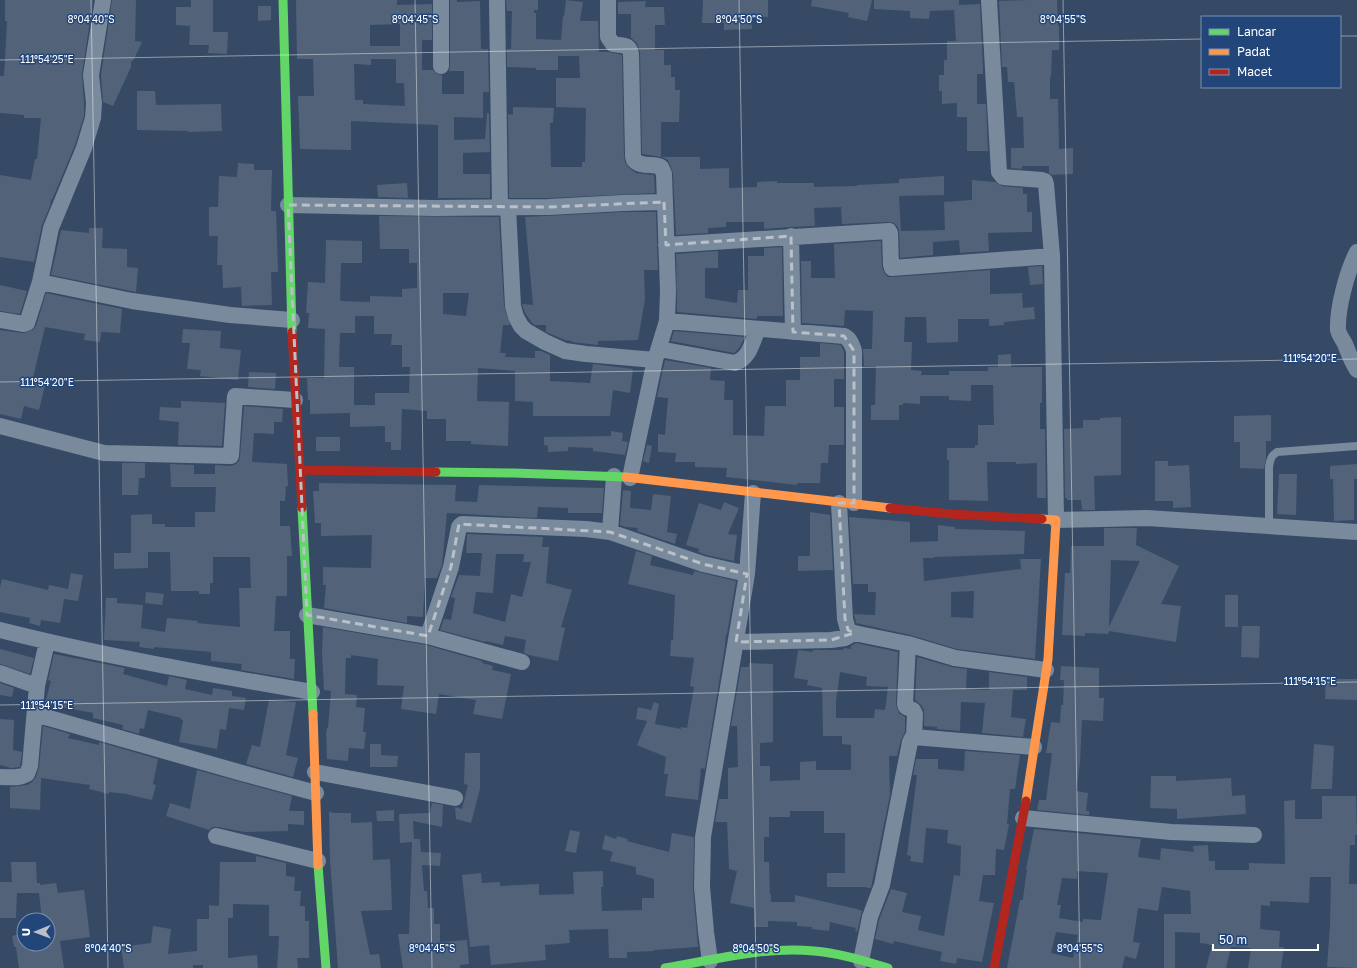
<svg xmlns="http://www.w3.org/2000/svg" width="1357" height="968" viewBox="0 0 1357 968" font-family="'Golos Text',sans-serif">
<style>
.building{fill:#526278;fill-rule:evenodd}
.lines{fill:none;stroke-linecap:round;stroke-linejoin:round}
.lane{stroke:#7a8a9d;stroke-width:8}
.street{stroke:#7a8a9d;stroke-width:16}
.fast{stroke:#63d668;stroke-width:9}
.slow{stroke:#ff974d;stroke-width:9}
.jam{stroke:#b3261e;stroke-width:9}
.marked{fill:none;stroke:#b9c0c9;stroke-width:3;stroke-dasharray:8 5;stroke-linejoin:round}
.ticks{fill:none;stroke:#fff;stroke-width:1;stroke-opacity:0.45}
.ticks-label{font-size:10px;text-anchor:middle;fill:#fff;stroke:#22467a;stroke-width:3;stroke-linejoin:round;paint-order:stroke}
</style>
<rect width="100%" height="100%" fill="#364a66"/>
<!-- building -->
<path class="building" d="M5,0H93L82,74L84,103V116L75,145L52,200L51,199L50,206L42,225L34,262L0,257V175L31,180L35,159H37L41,118H24V115L0,113V76H4L7,21H5Z
M112,0H136L135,41L142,42L133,61H131V67L113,106L103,102L101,75Z
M191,0H213V32H228L227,54L208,53L209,45H189L190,26L176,25V7H191Z
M296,0H397V5L432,4V40H422V70H433L437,74L442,75V94H464V71H449L450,66V0H457V2L480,1L481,49H488L489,92H483V118L454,117V140L485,139L487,113H489L490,152L463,153V174H490V198H438V125L351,121V150L300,149L298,96H314L313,59H297ZM400,24V46H370V25ZM371,59H396V83H404L405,106L363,104V100H355L354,64L371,65Z
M506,0H538V10H534V13H536V39L561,40L563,16H564L566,0L583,2L580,21H598L599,52H609L622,55L624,156L625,162L628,167L636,173L654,175L655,193L549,198H509L508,114L513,115V107L554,108L553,123H550L551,167H582V162H585L586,108L556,107V78H580L579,56H558V70H536V68L507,67V49H511L512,11H507Z
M703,0H768V17L751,16L752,29L724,30V23H702Z
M812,0H872L867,21L848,17L849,13L811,6Z
M874,0H959V5L980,4L983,68V74H977V104H986L988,151H967V117H957V103L942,104V91H939V75H944V60H947V41H956L954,10L930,11L929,19L910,18V11L874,9Z
M1027,0H1057L1058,26H1059V50H1052L1051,77H1050V99H1058L1059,149L1073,148V174L1052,175L1049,173V166H1022V169L1011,168V148H1024L1023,117H1017L1014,82H1008L1007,67H1002L999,1Z
M646,1L645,7H664L665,25H655V50H664V65H671V77H675V90H680L679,122H661V157L642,154L640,52L637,43L631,38V14H618V2Z
M258,6H271V20L258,21Z
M137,91H155L156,105L221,104L222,131L188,132V131L137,130Z
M662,157H700V169L729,168V188L757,187V182L777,181V183H814V187L857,186V185L899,183V179L944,176V195L899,196L901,231L945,230L944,202L972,200V180L995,182L1002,186L1023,188V194H1027V212H1032V232L988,233L989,251L960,253L959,240L933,242V255L900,258L899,232L898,227L894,223L888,222L842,224L841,207L814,208L815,226L790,227L764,229V222H726V227L708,228V233L676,235L673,173L668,160Z
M238,163L254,164V170H272L271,211H276L278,272H271L272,305L242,306L241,287L223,288L222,265H217L218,236H209V207H218L219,176L237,177Z
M407,183L408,198L378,197L377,185Z
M623,212H656L658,270H644L645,299L638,340L598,341V345L572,342V341L565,340L546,332V325H535L532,323L525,313L522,304L533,305L525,217Z
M379,216L499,217L504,306L510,325H503L500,353H506L505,357L535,358V351H541L550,355V381L590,383L593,364L633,369L630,393L613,390L610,416H533V402L515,401V371L478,368L477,401L509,402L508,446L471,444V441H446V419H427V411L402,409L401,450H391V442H385V426L350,427V413L310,414V400H308L307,378H324L325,329L308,328L309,313H306L308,282L325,283L326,240L362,241V263H341L340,300L342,301L370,302V296L402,297V289L417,288V263H409V249H380ZM443,293H469L466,316L443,314ZM355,316H374V334H392L391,345H402V367H410L409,393H375V405H354V367H339L340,333H355Z
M89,228H103L102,248L127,249V267L138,268L136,292L51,275L61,230L89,233Z
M881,241L882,268L885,274L888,277H893L990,270V294L1022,293L1023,308L1034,307L1035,319L1004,322V325L989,326V319H958V342L927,343L926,317H905L904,342H912L911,370L922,371L921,375H949V371H988V367H998V355L1011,354V367H1042V403H1040V429H1045L1046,498H1037V463L1016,464V462H987L988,501L949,500V460H947V448H975V445H978V425H994L993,385H971V401L949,400V396H920V404L903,403V405H899V420H871V405H875L876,366H864L863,349H872L873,311L845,310L844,326L802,323L801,261H811V278H835L834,244Z
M782,247L783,316H757V319L677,312L676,254L718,251V268H705V298L737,303L738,290H748V256H764V248Z
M1042,266L1043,284L1030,285L1028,267Z
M0,285L27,291L20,314L0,311Z
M46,293L122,309L120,333L101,332L100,342L84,340L85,334L45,327L33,378L46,381L39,410L24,406L21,419L0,414V330L23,333L33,330L36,326Z
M183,329L221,331L220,348L241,350L238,380L200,376L201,370L187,369L190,343H182Z
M674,331L745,337L739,348L734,353L671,341Z
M820,343L841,345L844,352V379H834V407H844V445H829L828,463H821L820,483H797V485L726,477L727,468L695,467V462H675L676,453L658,452V434L665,435L668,398L657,397L665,360L711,368L710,380L725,381L724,400H733V435L764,436L765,406H786V380H800V357H820Z
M249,372L276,373L275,389L248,387Z
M181,401L225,403L222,446L178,445L179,422L159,420L160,407L181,408Z
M244,406L283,409L282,422H274V434L254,433L252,462L287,464L288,486H286L285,501H280V526H290L292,556H287V596H276L274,631H290V659H295L294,679L241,670L242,664L211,661V652L154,647V649L139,647L140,642L104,640L106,598H117V603L143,605L141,628L165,632L167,618L198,621L197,623L240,627L239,588H251L250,557H213V583H210V594H199V591H171L170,552H148V568L114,569V553H131V515L152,514V524H165V527H195V512H215L216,487H171L170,464L194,465V474H215V465L231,466L236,464L239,461L240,457Z
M1271,415V441H1266V458L1264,469L1240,468V442H1234V416Z
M1121,417V475L1094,476L1095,510H1082L1081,500H1067V498H1065L1064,429L1083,428V420H1100V418Z
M611,431L623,433L622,441L628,442L625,455L593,451V448L568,447V451L548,452V446L544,445V437L611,436Z
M316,437H340V451H316Z
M647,445L652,446L649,463L643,461Z
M1155,461H1168V466L1189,465L1191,507L1173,508V501H1155Z
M122,463H145V478H139L138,495H122Z
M1357,464V479H1354V520L1334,521L1333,479H1330V466Z
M1279,474H1297L1296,515L1277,514Z
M319,483L456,485L455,501L477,502L479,485L604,488L602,513H568V508L538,507L537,518L447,513L442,565L437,578H425L423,617L407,616V623L324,608L326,585H323V567L371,568L372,535L321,536V523H315L313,491H319Z
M623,490L631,491L630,508L651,510L653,494L671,496L667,532L677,534L675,544L637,531L638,528L626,527L620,525Z
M724,502L739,508L728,534L737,535L734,561L706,555L698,552L699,549L686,545L699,503L721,510Z
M810,512L830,515L833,570L798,571V556H810Z
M849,517L910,522V542L938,541V525L955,527V529L1025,531L1024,554L934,557V558H923L924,581L1021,569L1020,559H1041L1035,659L957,649L910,635L856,623L854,614L875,615L876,592H868V584H853ZM974,591L973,618L951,617V592Z
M1104,528H1137L1136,545L1179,566L1161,604L1181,606L1176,642L1109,631L1108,634L1085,633V636L1062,635L1065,573H1070L1071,546H1104ZM1111,560L1140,561L1109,627Z
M467,534L543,537L542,547H549L546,583L572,590L561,627L565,628L558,661L529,655L524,653L526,640L505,636L503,645L485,641V642L440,630L444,619L451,620L455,598L451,597L459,575L480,576L482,553H466ZM496,554H524L523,562H531L522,597L511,594L505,622L473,613L476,592L493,593Z
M636,551L652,556L650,565L693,575L694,571L736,581L727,634H726L725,646L705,769L701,768L698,800L665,796L668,774H664L666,757L637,745L647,721L636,719L638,707L651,710L654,702L659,704L655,724L681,729V727L687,728L694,687L690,686L694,658L670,656L671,640H673L675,595L628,584Z
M71,573L83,575L78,601L64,599L60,623L41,620L40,626L29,623L30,618L0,612V588L2,579L48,590L49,585L68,589Z
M146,592L164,594L162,605L145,603Z
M1225,595H1238V627H1225Z
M1242,626H1260L1259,658L1241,657Z
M323,627L426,645L482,661V663L493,666L492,670L511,674L502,719L473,714L476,700L439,694L436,714L401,709L404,686L377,685L378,659L351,655V658H346L345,694L357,695L356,707L365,708L363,732H366L364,749L349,748L348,761L327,759L326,734L327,728H328L331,691L324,690L322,653Z
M856,643L898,652L896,704L899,713L905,717V732L901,740L897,756H889L890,795L871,888H867V887H827V873H845V833H824V811H790V817H769V837H764V862H769L770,894H771V902H795V895L857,909L862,911L857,932L855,931L856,928L830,922L829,931L812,929V927L797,926V922L768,921V927H754V908L730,903L737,871L729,869L727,822H715L719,799H728V768L738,767L737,726H731L741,667H749V663L773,664V742L760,743V766H770V781L800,780V762L816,761V770H851V745L842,744V736H823L822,688L807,685L808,680L794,678L798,650L812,652L813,650H843L844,648L851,649V646ZM840,672L867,677L866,686L888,687L885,710L875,709L874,718H836V701Z
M0,649L34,658L30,674L0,664Z
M54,654L125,668L123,674L167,686L169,676L187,680L185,689L212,695L213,688L232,691V696L246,698L244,710L229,708L226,730L220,729L217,749L179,742L183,720L180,719L181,718L148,710L144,729L140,728L139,734L122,729L123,725L93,718V713L45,704L51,681L48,680Z
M917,657L952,667L967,669L966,689L989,690V672L1027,677V690H1013L1011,717L1026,719L1023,737L982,733L985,703L961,702L960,731L937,729V727L924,726V710L921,705L915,700Z
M1061,666L1099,668V698H1104L1103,721L1082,720L1080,762L1076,791L1088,793L1086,811H1089V815L1037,810L1039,800H1046L1052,753H1046L1051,722L1060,723L1061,705H1063L1064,680H1060Z
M1326,679H1357V700L1325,699Z
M0,683L14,688L12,697L0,695Z
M269,700L296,702L286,755L298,758L293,777L246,764L252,745L260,747Z
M0,719L14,720L13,750L22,752L20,767L11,768L0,765Z
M43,726L70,734L68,738L99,745V742L158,759L153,784L156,785L152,800L126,794L109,792V794L89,789L90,785L41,778L40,810L10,808V787L27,785L32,782L36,777L39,767Z
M370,744H381V755L398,756L397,767H370Z
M1314,744L1334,746L1332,789H1311Z
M965,751L1020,755L1015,789H1010L1007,824H1009L1004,850L996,849L995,875H983L979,901L994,903L982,962L957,958L956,964L940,961L942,952L894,941L893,944L875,939L879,920L891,889L907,893L902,912L921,916L918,930L944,936L954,875L960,876L961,846L947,843L948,830L926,828L923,863L910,861L911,856L907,855L917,775H913L916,759H938V769L964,771Z
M465,753H480V789L471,823L456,819L455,807L462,809L468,785L464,784Z
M197,770L292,796L289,811H304V825L288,824V831L245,832L218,827H213L209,830L166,816L170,803L190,809Z
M1151,776H1176V781L1231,778L1232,796L1245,795L1246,814L1177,819V809L1150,808Z
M1322,796H1356L1357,835H1355V845H1350L1349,884H1357V968L1327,967L1330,925L1331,877H1310L1309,903L1270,901V906L1261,905L1260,929L1280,931L1279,947H1284L1281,968H1248L1251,948L1231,947L1226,968H1206L1212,945H1209V944L1200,943V933L1175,932V968H1164V914H1191L1190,891L1162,887L1158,911L1138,908L1133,942L1140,943L1136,959L1125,956L1122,968H1007L1020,900H1023V898L1027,869H1026L1034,829L1141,839L1138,857L1160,860L1161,848L1194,852L1193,846L1208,845L1209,861H1215V870H1249V863L1285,864L1284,801L1295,800V819H1322ZM1077,871L1108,873L1101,920L1083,919V922L1059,918L1061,905H1057L1062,878L1077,879ZM1056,932L1078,935L1073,958L1051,953Z
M432,803L443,805L442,827L413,821L414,839H420L421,852L441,853L440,866L422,865L424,891H427L428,908H434V924H440V942L467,940L469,964L460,965V968H403L398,934H409L412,842L400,843L399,814L430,813Z
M394,810V821H377L376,811Z
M329,812H332V813H351V823L372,822L373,860L390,859L392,910L361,911L370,955L379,954L381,968H338L330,860Z
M570,830L580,832L576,853L565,851Z
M672,833L694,837L693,888L698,947L654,950V951L627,952V958H609L608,929L569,930L570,943L545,945L546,960L491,965L489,945L470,947L462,875L481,873L482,883L500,882V886L539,884V895L574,894L573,872L603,871V887H601L602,911L642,910V898H654V879L636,874V867L610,861L613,852L602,849L605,835L616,839L617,836L628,839L627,841L669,852Z
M256,856L286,863V876L295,877L294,891H301L300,906H305V921H309V958H297L298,968H277L279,936H269V905L233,904V918H228V958L257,955L258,968H203V965H193V968H124L121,947L151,943L153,926L171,929L168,954L197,951V919H209V905L219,906L220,862H256Z
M11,862H36L37,883H40V885L56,883L58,893L84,890L90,937L60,941L64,968H19L16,947H14L12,936L24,933V944H48V920H42L39,893H17L16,918H0V882H12Z"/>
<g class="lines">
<!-- lane -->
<path class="lane" d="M1269,527V467C1270,460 1271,456 1277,452L1357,446"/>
<!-- street -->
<path class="street" d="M441,0V66
M497,0L500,207
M608,0V37L613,44C621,46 629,43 631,54L633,156L634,160C642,168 652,163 661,167L664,174L668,291L667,321L655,360L630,478
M989,0L999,172L1003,177L1042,180L1045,181L1046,184L1052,256L1056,520L1147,518L1357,532
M288,205L434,208L549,207L623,203L664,202
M508,207L513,306L516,317L521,326L526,331L545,342L565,351L586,354L655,360
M791,236L793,332
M666,245L889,231L890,233L891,265L892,268L1052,256
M1357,252C1347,271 1337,309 1338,330C1339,335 1343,340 1345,344C1349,354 1351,360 1357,370
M40,282L132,301L230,315L292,320
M0,320L24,324L27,323L40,282L51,228L84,148L93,118L94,103L91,75L103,0
M667,321L844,336C850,339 852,344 854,351V503
M659,349L735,363C750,358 752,342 758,329
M0,426L104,453L231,456L235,396L295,400
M839,503L845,619L848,630L854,633L908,644L955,658L1046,670
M610,532L614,476
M307,615L428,636L522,662
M0,630C103,656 207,674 312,692
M428,636L451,567L459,527L462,524L586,529L610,532L703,564L747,574
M736,642L831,640L845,638L854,633
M0,673L37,686
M35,714L242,773L316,793
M914,737L1034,747
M315,772L455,798
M0,777C10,777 18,779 27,774L30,766L37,686L47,642
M1023,818L1171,832L1254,835
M216,836L318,861
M710,961L706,932L702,887L703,837L747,574L753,493
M861,961L870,917L882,885L910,742L912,738L914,737L915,714L913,710L906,707L905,704L908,644"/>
<!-- fast -->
<path class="fast" d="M283,0L292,332
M436,472L514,473L626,477
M302,508L313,714
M318,865L326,968
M665,968C714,960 764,946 814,951C839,953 864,961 888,968"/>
<!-- slow -->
<path class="slow" d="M626,477L890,508
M313,714L318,865
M1026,801L1048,659L1056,520L1042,519"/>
<!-- jam -->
<path class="jam" d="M292,332L302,508
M300,470L436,472
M890,508L951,514L1042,519
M994,968L1026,801"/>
</g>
<!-- marked area -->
<path class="marked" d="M664,202L666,245L791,236L793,332L844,336L854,351V503H839L845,619L848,630L854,633L831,640L736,642L747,574L703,564L610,532L459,524L451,567L428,636L307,615L288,205L549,207Z"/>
<!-- ticks -->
<path class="ticks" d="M91,0L108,968M415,0L432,968M739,0L756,968M1063,0L1080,968M1340,36H1357M0,60L1202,39M0,382L1357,359M0,705L1357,682"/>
<g class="ticks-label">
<text x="91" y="23">8°04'40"S</text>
<text x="415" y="23">8°04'45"S</text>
<text x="739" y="23">8°04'50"S</text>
<text x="1063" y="23">8°04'55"S</text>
<text x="47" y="63">111°54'25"E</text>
<text x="1310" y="362">111°54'20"E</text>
<text x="47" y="386">111°54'20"E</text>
<text x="1310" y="685">111°54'15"E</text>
<text x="47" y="709">111°54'15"E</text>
<text x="108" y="952">8°04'40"S</text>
<text x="432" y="952">8°04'45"S</text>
<text x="756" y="952">8°04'50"S</text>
<text x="1080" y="952">8°04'55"S</text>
</g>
<!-- legend -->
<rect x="1201" y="16" width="140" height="72" fill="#22467a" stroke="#7a90af"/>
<rect x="1209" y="29" width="20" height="6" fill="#63d668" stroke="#7a90af"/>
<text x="1237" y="36" font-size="12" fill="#ffffff">Lancar</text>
<rect x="1209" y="49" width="20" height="6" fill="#ff974d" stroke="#7a90af"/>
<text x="1237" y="56" font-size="12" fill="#ffffff">Padat</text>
<rect x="1209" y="69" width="20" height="6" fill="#b3261e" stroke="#7a90af"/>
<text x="1237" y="76" font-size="12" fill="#ffffff">Macet</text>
<!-- north arrow -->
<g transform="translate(36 932) rotate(269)"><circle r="19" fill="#22467a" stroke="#7a90af"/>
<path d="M0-3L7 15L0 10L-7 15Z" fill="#b9c0c9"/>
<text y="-6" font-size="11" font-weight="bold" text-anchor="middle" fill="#ffffff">U</text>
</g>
<!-- scale -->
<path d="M1213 944v6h105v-6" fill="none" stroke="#ffffff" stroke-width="2"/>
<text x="1219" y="944" font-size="12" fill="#ffffff" stroke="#22467a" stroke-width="3" paint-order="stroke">50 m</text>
</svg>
